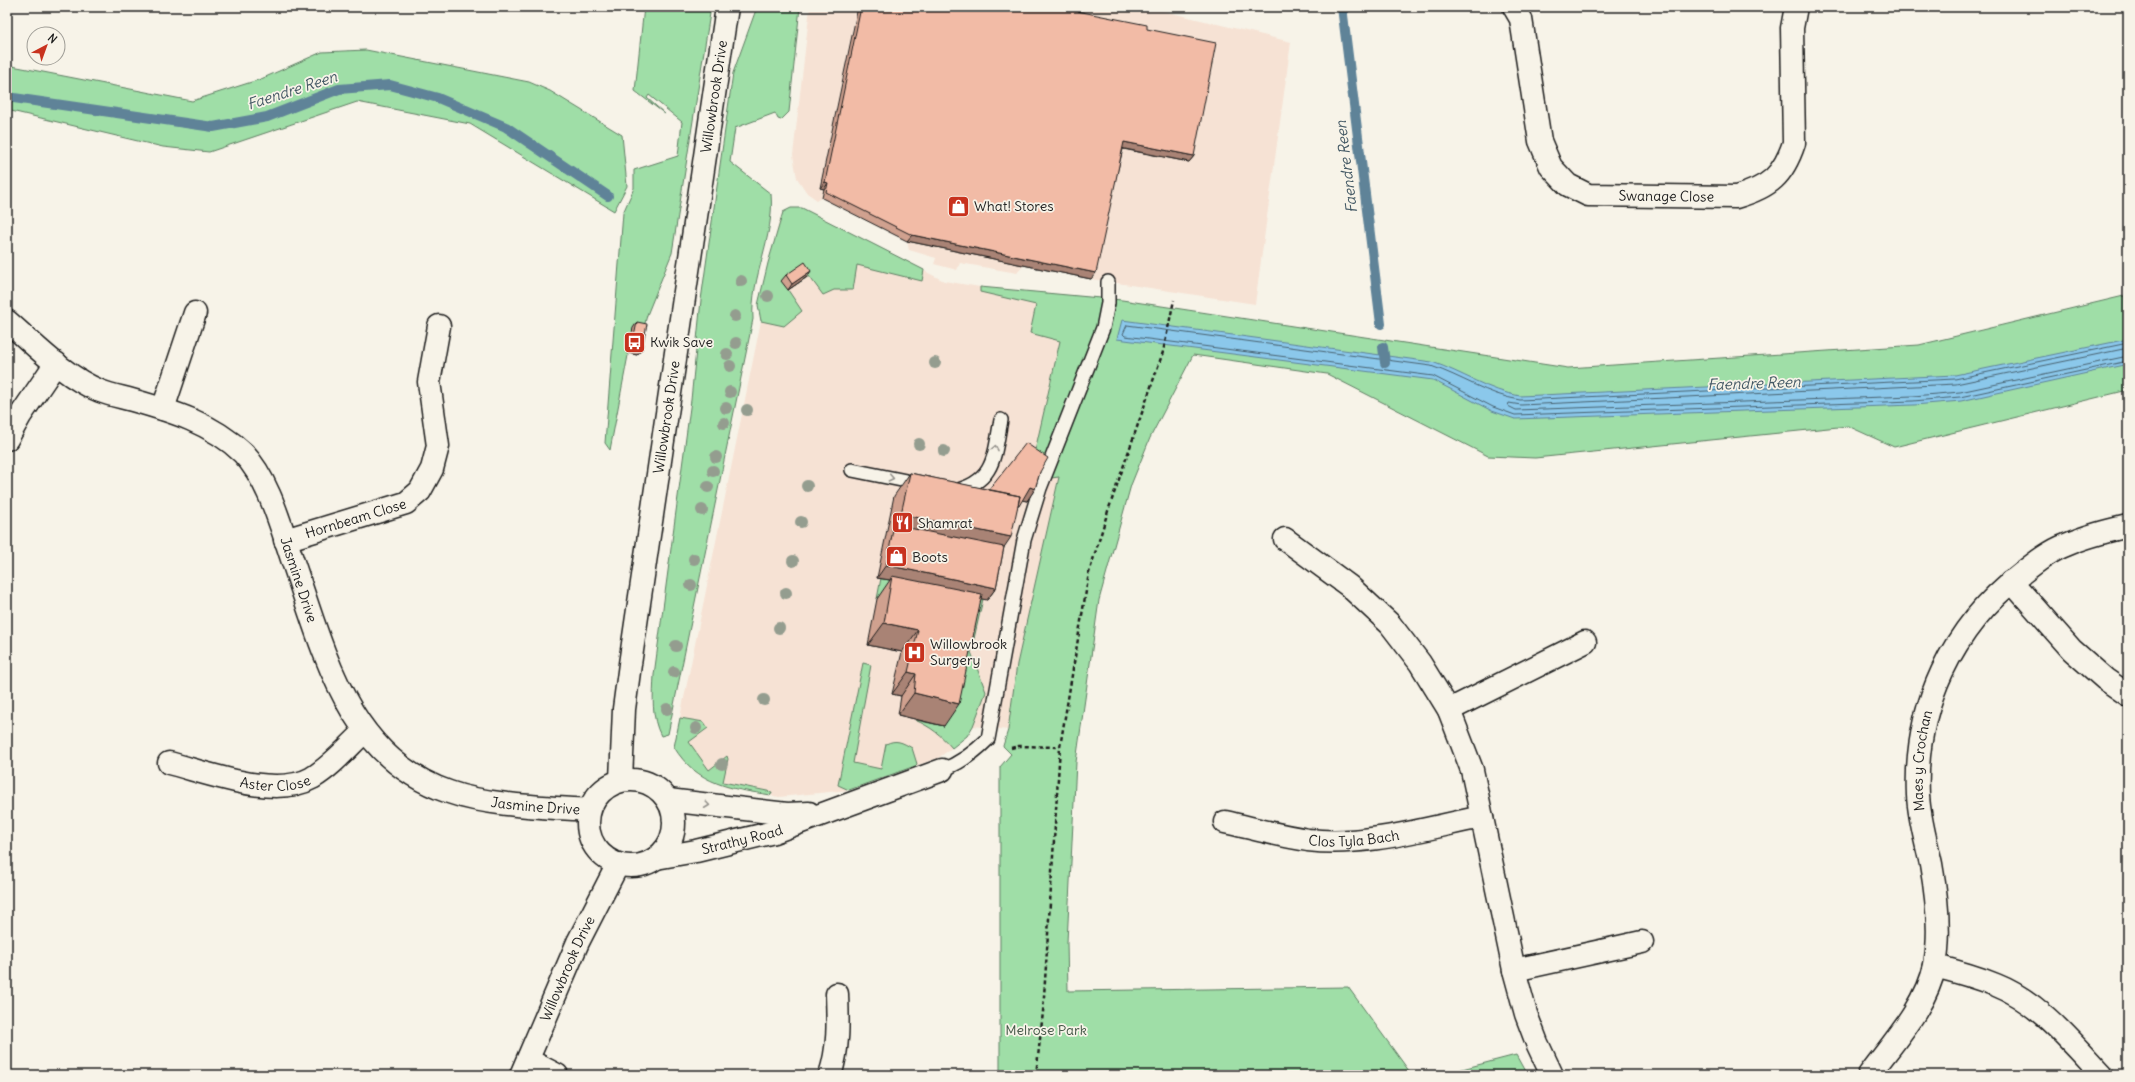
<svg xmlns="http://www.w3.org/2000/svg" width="2135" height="1082" viewBox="0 0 2135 1082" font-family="Delius,sans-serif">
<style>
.built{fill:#f6e2d4}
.green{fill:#9fdea7;stroke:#5e7d62}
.water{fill:#8bc8eb;stroke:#5f8398}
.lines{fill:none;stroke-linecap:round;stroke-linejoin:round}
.shore{stroke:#48616f;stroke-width:1}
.stream{stroke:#5f8398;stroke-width:10}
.lane-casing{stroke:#1c1c1c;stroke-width:16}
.street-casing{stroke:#1c1c1c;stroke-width:25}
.secondary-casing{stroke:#1c1c1c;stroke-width:25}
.path{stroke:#1c1c1c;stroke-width:2.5;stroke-dasharray:4 3;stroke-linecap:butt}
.lane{stroke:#f7f3e8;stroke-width:13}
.street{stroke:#f7f3e8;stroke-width:22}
.secondary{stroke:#f7f3e8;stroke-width:22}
.tree{fill:#949d8f}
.wall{fill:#d0a18f;stroke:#1c1c1c}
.shaded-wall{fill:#a98374;stroke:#1c1c1c}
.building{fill:#f2bba6;stroke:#1c1c1c}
.oneway{stroke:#94928c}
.labels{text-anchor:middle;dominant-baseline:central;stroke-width:3.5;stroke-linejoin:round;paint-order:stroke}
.street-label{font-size:14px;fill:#1c1c1c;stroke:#f7f3e8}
.poi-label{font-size:14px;fill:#1c1c1c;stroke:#f7f3e8;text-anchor:start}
.park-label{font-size:14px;fill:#435646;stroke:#f7f3e8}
.water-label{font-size:15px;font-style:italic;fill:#435864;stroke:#f7f3e8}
</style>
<rect width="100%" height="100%" fill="#f7f3e8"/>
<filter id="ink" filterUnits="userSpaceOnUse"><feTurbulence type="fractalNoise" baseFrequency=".025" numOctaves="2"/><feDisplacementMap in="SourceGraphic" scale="8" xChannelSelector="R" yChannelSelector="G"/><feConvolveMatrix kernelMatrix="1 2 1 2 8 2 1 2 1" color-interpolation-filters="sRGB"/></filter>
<g filter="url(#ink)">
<!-- built -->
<path class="built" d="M810,7H1147L1291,42L1255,304L1091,279L1024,265L1017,273L960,263L957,270L934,264L936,258L909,250L907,241L822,198L817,200L807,193L797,178L793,155Z
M791,208H802L944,281L980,287L1122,300L1059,476L1017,664L1008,730L973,726L967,736L952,748L938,758L915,766L849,790L779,797L728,788L714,782L695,772L681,758L674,747L761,321L758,305L779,222L783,212Z"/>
<!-- green -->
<path class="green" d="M644,7H711L672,253L647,315L643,331L633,329L610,450L605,443L623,213L634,188V170L678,156L682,122L649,95L647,98L665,114L635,91Z
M757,7H800L789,112L781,120L778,119L775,113L735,128L730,162L771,194C775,237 750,277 753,319L668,734L661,736C651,717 653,696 654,675L691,400L701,300L733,73Z
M366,50L529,82L550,91L622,135L627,186L614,211L470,124L357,102L209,152L163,147L7,110V65L192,101L261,79L322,52Z
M791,208H802L924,270L922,281L857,265L853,290H834L823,295L809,276L788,290L802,311L784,326L761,321L758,305L768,263L783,212Z
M980,287L1122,300L1568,368L1919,345L2128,295V390L1894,447L1848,426L1535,458L1488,456L1327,374L1193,355L1150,438L1131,485L1099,600L1076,762L1067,942L1068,991L1348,987L1412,1075H1000V767L1011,754L1003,746L1008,730L1017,664L1059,477L1051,478L1032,464L1060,341L1030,333L1036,305L980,292Z
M881,578L983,599L971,652L986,692L973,726L967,736L952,748C941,735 931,727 915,720L944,726L877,599Z
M863,663L871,665L853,763L881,769L886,744C896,739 902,742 912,748L917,764L915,766L849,790L838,785Z
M680,718L704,722L708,728L689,742L709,770L727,756L728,759L723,782L772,792L771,795C732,789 697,785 674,747Z
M1516,1055L1527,1075H1439Z"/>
<!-- water -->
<path class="water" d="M1122,320L1432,362C1462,372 1489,391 1520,396L1955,375L2128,339V364L1961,401L1914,405L1515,419L1492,411L1433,380L1117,339Z"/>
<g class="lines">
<!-- shore -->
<path class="shore" d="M2128,343L1955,379L1520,400C1488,395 1461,376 1431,366L1127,325L1123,334L1125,336L1433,376L1493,407L1515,415L1913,401L1960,397L2128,361
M2128,348L1956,384L1521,405L1509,403L1508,406L1516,410L1913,396L1960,392L2128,356"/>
<!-- stream -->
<path class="stream" d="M1342,7L1381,324
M7,97L213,127L267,117L339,89L390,85L438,98L506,127L608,196
M1383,347L1385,363"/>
<defs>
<path id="lane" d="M852,470L921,484
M954,491C995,482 994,456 1001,420
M942,770C961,763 974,753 988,739L1024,540L1040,488L1103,328L1108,303V282"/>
<g id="street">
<path id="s1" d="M1514,7L1521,19L1540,141L1551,167L1568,185L1588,195L1736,197C1770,187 1783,176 1794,143L1792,28L1796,7"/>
<path id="s2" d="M7,321C35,345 65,377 100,391C110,395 121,397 132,400C171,411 212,423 243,453C269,480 281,527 293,562C324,652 348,758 449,792C488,806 547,807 589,810"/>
<path d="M163,409L195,313"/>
<path d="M7,439L20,416L56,363"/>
<path d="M1285,539L1349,586L1390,624L1420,663L1449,710L1472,770L1514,970L1526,1014L1537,1043L1552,1075"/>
<path id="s3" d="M285,540L406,503L420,491L432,469L438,446L429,382L439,326"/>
<path d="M2011,581L2072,650L2105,679L2128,695"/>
<path d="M1449,710L1585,642"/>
<path id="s4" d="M169,763C208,773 275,799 312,778C332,766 347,748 364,732"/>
<path d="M668,800L787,814L809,813"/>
<path id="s5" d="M1225,822C1252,828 1280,836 1308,840C1367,847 1425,828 1482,817"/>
<path id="s6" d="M656,858L696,851L774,832L942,770"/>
<path d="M1935,966C1955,971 1976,977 1996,985C2039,1002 2071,1042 2102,1075"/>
<path d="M1514,970L1642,942"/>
<path d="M528,1060L557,1075"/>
<path d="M830,1075C839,1048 838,1022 837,994"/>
<path id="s7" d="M1869,1075C1893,1042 1927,1006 1935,965C1941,932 1937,897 1931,864C1926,841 1919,818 1918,795C1914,707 1952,627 2021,574C2035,563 2050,551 2066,545C2086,536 2107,531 2128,526"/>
</g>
<g id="secondary">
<circle cx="631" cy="823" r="43"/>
<path id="s8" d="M621,780L624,709L630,664L727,7"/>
<path id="s9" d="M521,1075L578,942L618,864"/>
</g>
</defs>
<!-- lane casing -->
<use href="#lane" class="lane-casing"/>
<!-- street casing -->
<use href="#street" class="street-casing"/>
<!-- secondary casing -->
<use href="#secondary" class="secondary-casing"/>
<!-- path -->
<path class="path" d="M1011,748L1019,746L1060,747
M1036,1075L1043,1012L1060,747L1089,573L1108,511L1163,352L1174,300"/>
<!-- lane -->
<use href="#lane" class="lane"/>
<!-- street -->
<use href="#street" class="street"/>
<!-- secondary -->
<use href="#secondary" class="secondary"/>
</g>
<!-- trees -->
<g class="tree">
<circle cx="741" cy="281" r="6"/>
<circle cx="768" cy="296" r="6"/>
<circle cx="735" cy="316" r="6"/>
<circle cx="736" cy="343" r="6"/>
<circle cx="727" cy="354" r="6"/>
<circle cx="935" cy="363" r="6"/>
<circle cx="730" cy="366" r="6"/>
<circle cx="730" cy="392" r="6"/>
<circle cx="726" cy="408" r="6"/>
<circle cx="747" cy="410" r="6"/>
<circle cx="724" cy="423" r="6"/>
<circle cx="919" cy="444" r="6"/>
<circle cx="944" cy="451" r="6"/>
<circle cx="716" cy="457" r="6"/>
<circle cx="713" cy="471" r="6"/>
<circle cx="807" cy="486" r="6"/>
<circle cx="708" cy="487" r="6"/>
<circle cx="702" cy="510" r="6"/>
<circle cx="801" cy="522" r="6"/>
<circle cx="694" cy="559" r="6"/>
<circle cx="793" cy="561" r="6"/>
<circle cx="691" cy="585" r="6"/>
<circle cx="786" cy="593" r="6"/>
<circle cx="779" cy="628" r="6"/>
<circle cx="676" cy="646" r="6"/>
<circle cx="674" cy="672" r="6"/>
<circle cx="764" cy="700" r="6"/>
<circle cx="667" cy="709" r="6"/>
<circle cx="696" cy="728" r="6"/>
<circle cx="722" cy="764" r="6"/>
</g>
<!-- wall -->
<path class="wall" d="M858,7H1057L1147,29L1194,156L1189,162L1123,149L1091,279L907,241L822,198L824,189L820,188Z
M786,275L807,277L788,290L781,281Z
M637,322L642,349L637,355L628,353L633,328Z
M1040,472L1035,489L1027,501L1022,500L1017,508L1004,547L996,588L987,600L981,598L944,726L898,715L901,696L892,694L902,652L868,645L877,599L890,580L877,578L894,496L910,473L989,490Z"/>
<!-- shaded-wall -->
<path class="shaded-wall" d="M1124,142L1194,156L1189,162L1120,148Z
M825,182L828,183L824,189L820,188Z
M912,235L1096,273L1091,279L907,241Z
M811,271L807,277L788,290L792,284Z
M632,346L642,349L637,355L628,353Z
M1030,487L1035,489L1027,501L1021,500Z
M901,514L1011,537L996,559L894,525Z
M886,565L996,588L987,600L892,581V576L890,580L877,578Z
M884,623L918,630L902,652L868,645Z
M908,672L916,674L901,696L892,694Z
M914,693L959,704L944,726L898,715Z"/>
<!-- building -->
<path class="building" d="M861,7H1057L1147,25V29L1216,43L1194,156L1124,142L1096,273L912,235L826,192L828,183L825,182Z
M805,262L811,271L792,284L786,275Z
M637,322L647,324L642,349L632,346Z
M1026,443L1048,458L1040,472L1035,489L1030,487L1019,506H1018L1020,496L989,490Z
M910,473L1020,496L1011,537L901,514Z
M894,525L1004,547L996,588L886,565Z
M892,576L982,594L959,704L914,693L916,674L908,672L918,630L884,623Z"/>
<!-- one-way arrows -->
<defs><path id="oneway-chevron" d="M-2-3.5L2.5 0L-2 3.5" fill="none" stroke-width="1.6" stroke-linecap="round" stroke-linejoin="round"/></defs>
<g class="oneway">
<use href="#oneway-chevron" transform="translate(995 448) rotate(-79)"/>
<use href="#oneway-chevron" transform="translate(891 478) rotate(12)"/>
<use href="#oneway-chevron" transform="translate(707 805) rotate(7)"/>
</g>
</g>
<!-- icons -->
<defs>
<symbol id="shop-square" viewBox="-11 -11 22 22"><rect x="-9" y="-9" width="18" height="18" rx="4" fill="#c8321e" stroke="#f7f3e8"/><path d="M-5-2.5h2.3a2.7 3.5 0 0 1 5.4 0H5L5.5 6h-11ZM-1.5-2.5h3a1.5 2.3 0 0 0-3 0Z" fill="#fff"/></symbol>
<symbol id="bus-square" viewBox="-11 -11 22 22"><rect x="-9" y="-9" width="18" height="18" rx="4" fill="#c8321e" stroke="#f7f3e8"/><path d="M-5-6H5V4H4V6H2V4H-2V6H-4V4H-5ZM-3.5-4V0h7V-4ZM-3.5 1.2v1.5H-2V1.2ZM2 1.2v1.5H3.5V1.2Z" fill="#fff"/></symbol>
<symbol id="restaurant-square" viewBox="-11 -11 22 22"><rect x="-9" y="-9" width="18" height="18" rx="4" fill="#c8321e" stroke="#f7f3e8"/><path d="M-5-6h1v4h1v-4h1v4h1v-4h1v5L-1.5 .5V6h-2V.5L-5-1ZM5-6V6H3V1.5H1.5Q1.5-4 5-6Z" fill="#fff"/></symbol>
<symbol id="hospital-square" viewBox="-11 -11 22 22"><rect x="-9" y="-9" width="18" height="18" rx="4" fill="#c8321e" stroke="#f7f3e8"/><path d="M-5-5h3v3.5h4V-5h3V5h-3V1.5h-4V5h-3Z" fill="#fff"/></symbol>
</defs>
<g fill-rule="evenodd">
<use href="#shop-square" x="946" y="194" width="25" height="25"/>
<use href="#bus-square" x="622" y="330" width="25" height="25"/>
<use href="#restaurant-square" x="890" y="510" width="25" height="25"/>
<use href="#shop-square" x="884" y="544" width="25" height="25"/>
<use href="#hospital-square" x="902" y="640" width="25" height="25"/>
</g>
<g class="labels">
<!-- street labels -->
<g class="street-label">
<text stroke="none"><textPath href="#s8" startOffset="690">Willowbrook Drive</textPath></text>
<text stroke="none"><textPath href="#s1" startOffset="291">Swanage Close</textPath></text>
<text stroke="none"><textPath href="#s8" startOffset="366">Willowbrook Drive</textPath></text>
<text stroke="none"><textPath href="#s3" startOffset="74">Hornbeam Close</textPath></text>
<text stroke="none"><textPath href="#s2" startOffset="414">Jasmine Drive</textPath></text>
<text stroke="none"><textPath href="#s7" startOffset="336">Maes y Crochan</textPath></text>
<text stroke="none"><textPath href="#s4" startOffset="109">Aster Close</textPath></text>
<text stroke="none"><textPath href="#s2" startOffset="773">Jasmine Drive</textPath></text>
<text stroke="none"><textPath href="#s5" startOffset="131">Clos Tyla Bach</textPath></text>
<text stroke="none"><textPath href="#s6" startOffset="88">Strathy Road</textPath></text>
<text stroke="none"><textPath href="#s9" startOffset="116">Willowbrook Drive</textPath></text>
</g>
<!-- poi labels -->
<g class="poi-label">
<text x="974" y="206">What! Stores</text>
<text x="650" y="342">Kwik Save</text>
<text x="918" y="523">Shamrat</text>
<text x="912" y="557">Boots</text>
<text x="930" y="644">Willowbrook<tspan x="930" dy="16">Surgery</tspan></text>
</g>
<!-- park labels -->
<g class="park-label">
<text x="1046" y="1030">Melrose Park</text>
</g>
<!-- water labels -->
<g class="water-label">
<text transform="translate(292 90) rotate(-18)">Faendre Reen</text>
<text transform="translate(1346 167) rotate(-97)">Faendre Reen</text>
<text transform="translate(1754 383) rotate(-2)">Faendre Reen</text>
</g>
</g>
<!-- margin -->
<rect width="2135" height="1082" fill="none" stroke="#f7f3e8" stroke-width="24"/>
<rect x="12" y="12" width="2111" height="1058" fill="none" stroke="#1c1c1c" stroke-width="1.5" filter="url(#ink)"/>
<!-- north arrow -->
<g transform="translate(46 46) rotate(41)"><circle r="19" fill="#f7f3e8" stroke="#9f9d96"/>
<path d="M0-3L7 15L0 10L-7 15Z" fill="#c8321e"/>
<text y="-6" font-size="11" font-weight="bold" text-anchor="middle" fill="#1c1c1c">N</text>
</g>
</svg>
